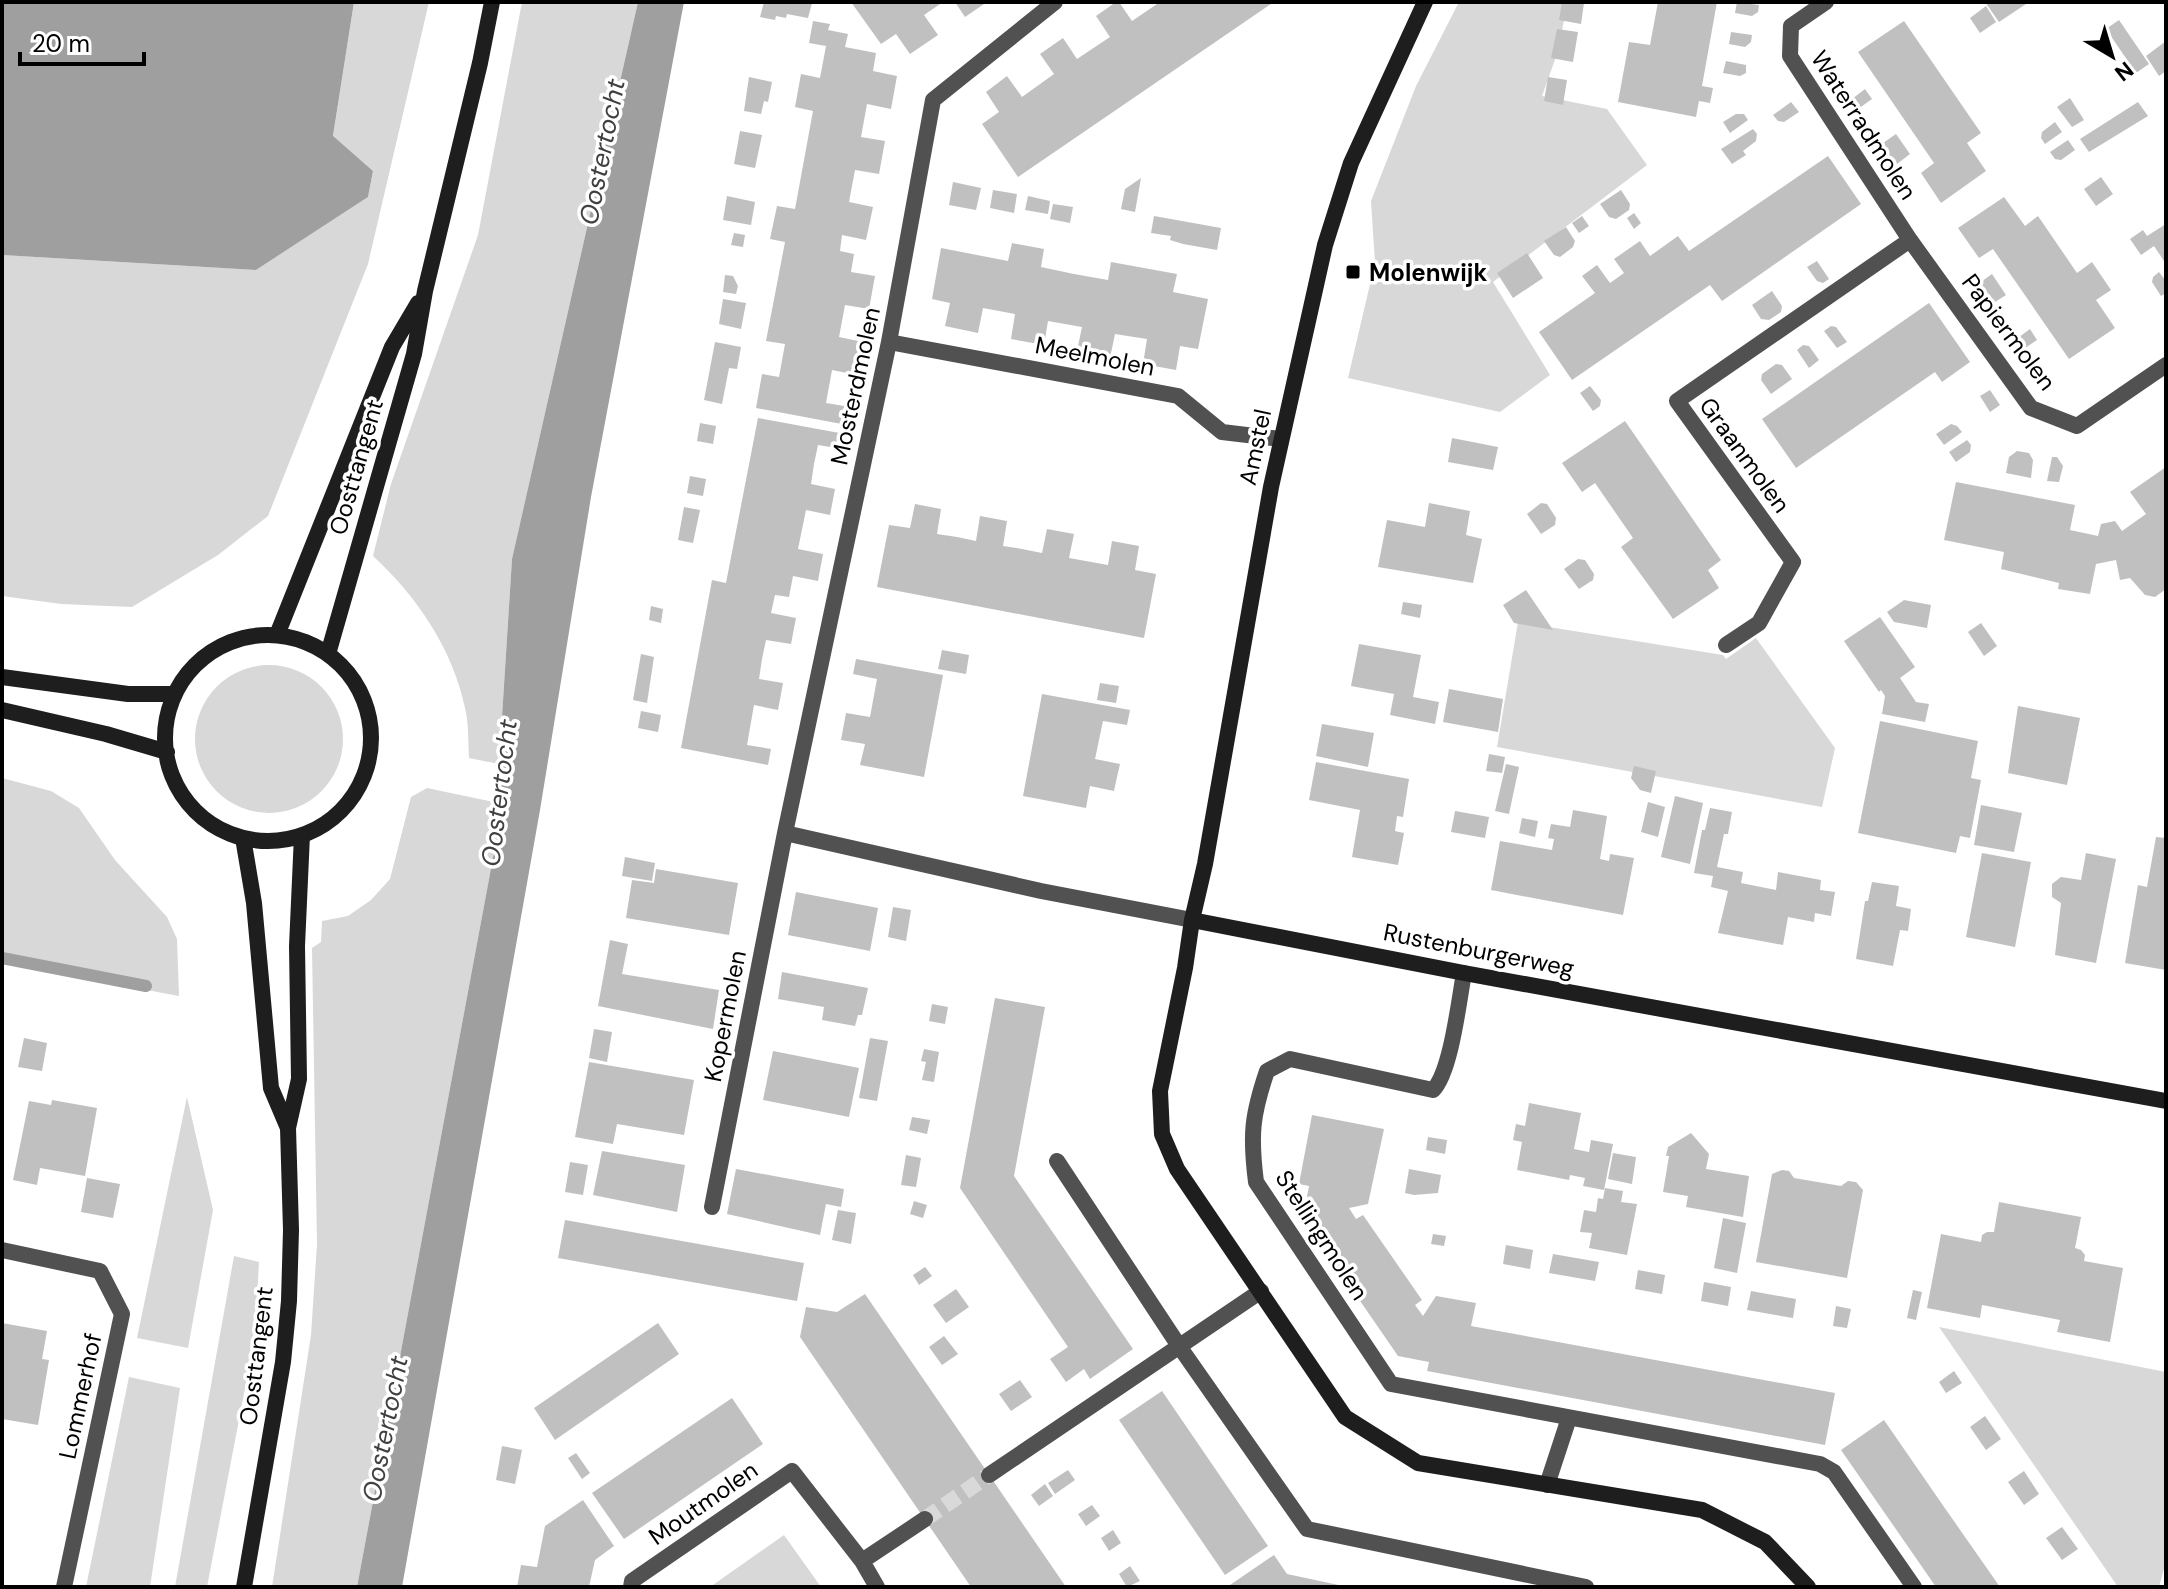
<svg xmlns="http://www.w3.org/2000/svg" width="2168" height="1589" viewBox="0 0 2168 1589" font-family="'DM Sans',sans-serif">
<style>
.green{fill:#d8d8d8}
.water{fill:#9f9f9f}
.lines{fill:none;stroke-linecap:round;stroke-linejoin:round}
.stream{stroke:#9f9f9f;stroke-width:12}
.building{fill:#c0c0c0}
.street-tunnel{stroke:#d9d9d9;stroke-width:16;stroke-dasharray:16 8;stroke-linecap:butt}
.street{stroke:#515151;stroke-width:16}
.secondary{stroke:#1e1e1e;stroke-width:16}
.poi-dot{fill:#000;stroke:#fff;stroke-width:3}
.labels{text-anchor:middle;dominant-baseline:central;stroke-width:7;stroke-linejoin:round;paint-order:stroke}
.street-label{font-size:24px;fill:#000;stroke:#fff}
.poi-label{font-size:24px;font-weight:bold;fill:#000;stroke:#fff;text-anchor:start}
.water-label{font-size:26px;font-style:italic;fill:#404040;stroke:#fff}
</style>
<rect width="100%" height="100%" fill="#fff"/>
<!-- green -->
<path class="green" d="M354,2H429L368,264L268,516L218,555L132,607L61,604L2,596V255L256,270L368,197L373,171L333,137Z
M522,2H638L512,559L499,764L469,758C468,742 469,724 465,708C453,650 417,596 373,556L391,484L478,235Z
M1459,2H1568L1557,54L1542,96L1607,109L1647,165L1493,282L1550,375L1500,412L1348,378L1375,263L1371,201L1416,86Z
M1518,622L1723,655L1726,659L1756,638L1835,748L1822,807L1497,747Z
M195 739a74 74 0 1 1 148 0a74 74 0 1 1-148 0Z
M2,778L51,791L79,808L115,860L167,917L177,939L179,996L2,963Z
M427,788L503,804L357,1587H272L311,1335L317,1244L312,948L321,942L322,921L348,916L371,900L390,879L411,797Z
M187,1097L213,1210L188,1348L137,1338Z
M234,1256L259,1262L255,1336L207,1587H175Z
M1939,1327L2166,1372V1561L2159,1587H2118Z
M129,1377L180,1388L150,1587H86Z
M784,1535L821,1587H710Z"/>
<!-- water -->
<path class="water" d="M2,2H354L333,136L373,171L368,197L256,270L2,255Z
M638,2H684L591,497L540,810L402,1587H357L503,804L499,764L512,559Z"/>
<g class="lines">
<!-- stream -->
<path class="stream" d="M2,958L146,986"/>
</g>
<!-- building -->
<path class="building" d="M764,2H805L812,3L808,18L787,14L786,18L776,16L775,20L760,17Z
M851,2H943L924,15L938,35L910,54L896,34L881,44Z
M955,2H987L965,17Z
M1116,2H1119L1132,21L1160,2H1274L1018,177L982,124L999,112L986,92L1007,76L1022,97L1054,74L1040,54L1063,38L1077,59L1110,37L1096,16Z
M1562,2L1584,3L1581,24L1559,20Z
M1658,2H1717L1702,86L1713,88L1710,103L1699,101L1696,117L1618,102L1629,42L1650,45Z
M1737,2L1759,5L1758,12L1752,16L1735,13Z
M1985,2H2029L1999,22Z
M1986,6L1996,22L1980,33L1970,18Z
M2119,20L2149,64L2136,73L2106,29Z
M813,21L830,24L828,30L848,34L845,47L876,53L873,71L897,76L891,109L867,104L861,137L885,141L879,174L855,170L849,202L873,207L866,240L842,235L840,251L854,254L851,272L875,276L869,309L845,305L839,337L863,342L857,375L832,370L826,403L850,407L847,425L756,408L762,374L779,377L785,344L766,341L785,242L770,239L777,206L795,209L813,111L795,107L801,74L820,78L826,46L809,43Z
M1904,21L1981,133L1967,143L1986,171L1941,203L1921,173L1934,163L1858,52Z
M1557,29L1578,32L1573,62L1551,58Z
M1731,32L1752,35L1751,42L1745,47L1729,44Z
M2166,41V71L2159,76L2146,56Z
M1726,61L1746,65V73L1740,76L1723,73Z
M749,77L772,82L768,102L764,101L761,114L744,111Z
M1548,77L1567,80L1563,105L1544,101Z
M1865,89L1872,99L1858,109L1852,108L1848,102Z
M2070,98L2084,120L2072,127L2057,107Z
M1791,102L1799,112L1784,122L1778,121L1773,115Z
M2138,102L2148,116L2089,152L2080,139Z
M1736,114H1744L1748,120L1730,133L1723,122Z
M2055,122L2062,132L2045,144L2041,138L2042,132Z
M1753,129L1757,134L1756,141L1743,151L1746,155L1732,164L1721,149Z
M740,131L762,135L755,168L734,164Z
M1896,134L1910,154L1897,164L1890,163L1881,150L1883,143Z
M2068,140L2075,150L2061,160L2055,159L2050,152Z
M1828,156L1861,204L1722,301L1710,285L1572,380L1539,332L1595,293L1582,276L1597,265L1610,283L1624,273L1614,259L1640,241L1650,256L1678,236L1689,251Z
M2101,177L2113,194L2096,206L2084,189Z
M1141,178L1135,212L1121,209L1125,189Z
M953,182L981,188L976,210L949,205Z
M993,190L1017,194L1014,213L990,208Z
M1621,190L1630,204L1629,210L1616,219L1609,217L1600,204Z
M727,196L755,202L751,225L723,220Z
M1028,196L1050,201L1048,214L1025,210Z
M2004,197L2025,226L2038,216L2077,273L2092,262L2111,290L2096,300L2115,328L2069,359L1993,249L1979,258L1958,228Z
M1053,204L1073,207L1070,223L1050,219Z
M1634,213L1641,223L1634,229L1627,218Z
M1154,216L1221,228L1217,250L1183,244L1170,240L1171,236L1151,233Z
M1582,216L1589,226L1579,233L1572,223Z
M2166,224V264L2154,246L2141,255L2130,239L2143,230L2147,236Z
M1566,227L1575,241L1573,247L1560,257L1554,255L1544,241Z
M734,233L745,235L743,247L731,245Z
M1012,243L1044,249L1041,267L1074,274L1108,280L1111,262L1177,274L1173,292L1208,299L1198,349L1180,346L1176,370L1143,364L1147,339L1115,334L1110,358L1077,351L1082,327L1048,321L1044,345L1011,339L1015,314L983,308L978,333L945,326L950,303L932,299L941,248L1008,261Z
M1527,253L1543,278L1513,298L1497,273Z
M1817,261L1829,279L1823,283L1817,281L1807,267Z
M2159,272L2166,281V293L2161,296L2152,282L2153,277Z
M1992,274L2006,295L1992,304L1986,303L1977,290L1978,284Z
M725,275L733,276L738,286L736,294L723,292Z
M1772,291L1782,306L1781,312L1769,320L1761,319L1752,305Z
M723,299L746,303L741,329L719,324Z
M1929,303L1970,362L1942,382L1935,372L1796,468L1762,419Z
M1831,326L1836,327L1847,342L1837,348L1824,331Z
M2030,329L2037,340L2019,352L2015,346V340Z
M715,342L741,347L737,369L729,368L722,404L704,400Z
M1803,345L1809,346L1819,360L1809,368L1797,350Z
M1776,364L1782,365L1792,379L1771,394L1761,380L1762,374Z
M1590,386L1601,400L1600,406L1593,411L1580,393Z
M1990,390L2000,405L1990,412L1980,396Z
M758,418L845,434L842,449L818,445L814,464L811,484L835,489L830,515L806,510L798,549L823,554L818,581L793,576L789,597L775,595L771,613L796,618L791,644L766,640L762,659L759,679L783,683L778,710L754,705L747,745L771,749L768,765L681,748L712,580L726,583Z
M1625,421L1721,560L1708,570L1719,588L1673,619L1621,547L1633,538L1595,483L1582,492L1562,463Z
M700,423L716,426L713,444L697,441Z
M1951,424L1957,426L1962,432L1944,445L1936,434Z
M1452,438L1498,447L1493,470L1448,462Z
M1967,440L1971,445L1970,452L1956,462L1949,452Z
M2017,451L2029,453L2033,460L2031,478L2006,473L2009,457Z
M2052,457H2057L2063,466L2059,482L2047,481Z
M2166,467V589L2155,597L2145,595L2130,578L2120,580L2116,560L2096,564L2090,594L2058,589L2059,583L2001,569L2004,552L1944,540L1956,482L2075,505L2070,530L2098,536L2101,524L2115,521L2122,531L2146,514L2130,492Z
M690,476L706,479L703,496L687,493Z
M1429,503L1470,511L1466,535L1482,539L1473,583L1378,567L1387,520L1425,527Z
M1541,503L1547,504L1556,518L1555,525L1541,534L1527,514Z
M915,504L941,509L937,534L957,537L976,541L980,516L1007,521L1003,546L1022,549L1042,553L1047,529L1074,534L1069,558L1108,565L1112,541L1139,546L1135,570L1156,574L1144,638L877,587L889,525L910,528Z
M684,507L700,510L693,543L678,540Z
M1578,559L1585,560L1594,574L1593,580L1579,589L1564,569Z
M1526,590L1553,630L1514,623L1503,605Z
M1904,600L1931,605L1927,628L1894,622L1887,612Z
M1403,602L1422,605L1420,618L1401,614Z
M651,606L663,609L661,623L649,620Z
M1880,617L1915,667L1900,678L1916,702L1929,704L1925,722L1882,714L1885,696L1881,690L1879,692L1844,641Z
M1981,623L1997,646L1984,656L1968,632Z
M1359,644L1421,655L1413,697L1439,702L1435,724L1390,715L1394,694L1351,686Z
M942,650L969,655L966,674L938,669Z
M641,654L654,657L647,703L633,700Z
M856,659L943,675L924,777L860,765L865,744L841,740L846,713L870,717L877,679L853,674Z
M1100,683L1119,686L1116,703L1097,700Z
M1449,689L1503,699L1498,732L1443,722Z
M1042,694L1130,710L1127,725L1103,721L1095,759L1120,764L1117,777L1114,791L1090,786L1086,808L1023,796Z
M2018,706L2080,718L2067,785L2008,773Z
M641,711L661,715L658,732L638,728Z
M1880,721L1978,741L1971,778L1981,780L1970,838L1960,836L1956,853L1858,833Z
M1322,724L1374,733L1368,767L1316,756Z
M1489,754L1505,757L1502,773L1486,771Z
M1316,762L1409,779L1403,817L1397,816L1395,831L1404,833L1398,865L1352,857L1360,810L1309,800Z
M1506,764L1519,767L1509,814L1495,811Z
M1634,766L1656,771L1651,793L1640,790L1631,778Z
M1675,796L1703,803L1690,864L1661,857Z
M1648,802L1665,807L1658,837L1641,832Z
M1981,805L2022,813L2014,852L1974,845Z
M1710,808L1732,812L1728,834H1724L1717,867L1743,872L1741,883L1776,890L1778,872L1821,880L1820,890L1835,892L1831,916L1815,913L1814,922L1788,917L1783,945L1718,933L1728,891L1711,887L1713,876L1694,873L1702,830H1705Z
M1573,810L1607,816L1600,859L1609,861L1610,854L1634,858L1623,915L1491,890L1500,841L1552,850L1554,839L1548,838L1551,824L1570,827Z
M1455,811L1489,817L1485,838L1451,832Z
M1522,818L1538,821L1535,837L1519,833Z
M2156,837L2166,838V970L2125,963L2138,885L2147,887Z
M1982,853L2031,862L2015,947L1966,937Z
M2086,853L2116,859L2096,963L2055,955L2061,903L2052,897V884L2061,877L2081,880Z
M625,857L655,863L652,881L622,876Z
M656,869L738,883L729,935L626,918L632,880L654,883Z
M1872,882L1899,886L1896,906L1911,909L1908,931L1900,930L1893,966L1856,959L1865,901H1868Z
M796,892L878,908L870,951L788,935Z
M893,907L911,910L906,941L888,937Z
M610,940L628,944L622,974L719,990L713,1029L598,1006Z
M782,972L868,988L862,1015H858L855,1026L822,1020L824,1007L778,999Z
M995,998L1045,1007L1014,1176L1133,1349L1090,1379L1084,1369L1066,1382L1050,1359L1068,1347L960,1188Z
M932,1004L948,1007L945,1024L929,1021Z
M594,1029L612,1032L607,1062L589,1058Z
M24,1038L47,1043L42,1071L18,1067Z
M870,1038L888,1041L877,1101L859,1098Z
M924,1049L939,1052L934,1082L922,1080L926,1062L921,1061Z
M773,1051L859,1068L849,1117L763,1100Z
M589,1062L694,1080L684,1135L617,1124L613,1144L575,1137Z
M52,1100L97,1108L85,1176L40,1168L37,1185L13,1180L29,1101L51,1105Z
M1529,1103L1581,1113L1574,1149L1589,1152L1591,1140L1613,1144L1604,1190L1583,1186L1585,1178L1570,1175L1569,1180L1517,1170L1522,1142L1513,1140L1516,1124L1525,1126Z
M1312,1115L1384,1129L1368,1204L1349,1208L1356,1219L1363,1215L1422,1300L1415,1305L1423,1316L1436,1296L1476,1303L1471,1326L1835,1393L1825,1445L1427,1371L1429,1362L1398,1356L1303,1218L1309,1186L1299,1184Z
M912,1117L930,1120L927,1134L909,1130Z
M1691,1133L1709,1154L1706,1169L1749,1176L1743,1217L1686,1207L1688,1196L1663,1192L1669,1156H1666L1668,1147Z
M1428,1137L1447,1140L1445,1154L1426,1150Z
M602,1151L685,1165L677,1212L593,1195Z
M1613,1153L1636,1157L1632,1184L1608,1179Z
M906,1155L921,1158L916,1187L901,1185Z
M570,1162L588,1165L583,1195L565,1192Z
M736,1169L844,1189L841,1207L826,1204L820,1235L727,1214Z
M1409,1169L1441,1175L1438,1193L1414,1195L1405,1193Z
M1782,1170L1789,1171L1794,1178L1841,1186L1848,1181L1856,1182L1863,1190L1847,1278L1756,1262L1772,1174Z
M87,1178L120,1184L113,1218L81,1212Z
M1605,1188L1623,1191L1621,1202L1637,1204L1627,1255L1589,1248L1592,1233L1580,1232L1584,1210L1596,1212L1598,1198L1603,1199Z
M914,1201L927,1205L923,1218L910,1214Z
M1999,1202L2081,1217L2075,1248L2081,1250L2085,1255L2084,1261L2123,1268L2110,1342L2057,1332L2060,1320L1982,1305L1980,1318L1927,1308L1941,1234L1981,1242L1982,1235L1987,1232H1994Z
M838,1210L856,1213L851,1244L832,1240Z
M1723,1218L1746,1223L1737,1273L1714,1268Z
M565,1220L804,1263L797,1301L558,1258Z
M1433,1234L1446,1236L1444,1246L1431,1244Z
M1506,1245L1533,1250L1530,1269L1503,1264Z
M1553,1254L1599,1262L1595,1281L1549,1273Z
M925,1267L932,1276L919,1285L913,1275Z
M1638,1270L1665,1275L1662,1294L1635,1289Z
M1704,1282L1731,1287L1728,1306L1701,1301Z
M956,1289L969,1307L946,1323L933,1305Z
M1913,1290L1922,1292L1916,1320L1907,1318Z
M1751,1291L1796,1299L1793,1318L1747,1310Z
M865,1294L1066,1587H971L800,1337L806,1307L837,1312Z
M1836,1306L1851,1309L1847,1328L1833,1326Z
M2,1323L47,1331L42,1359L49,1360L38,1425L2,1419Z
M658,1323L679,1354L555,1440L534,1408Z
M944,1336L958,1354L942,1365L929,1347Z
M1954,1371L1962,1383L1946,1393L1939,1382Z
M1020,1380L1032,1397L1011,1411L999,1394Z
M1162,1391L1268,1546L1225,1575L1119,1420Z
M732,1398L763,1444L624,1539L592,1493Z
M1985,1416L2001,1439L1986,1450L1970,1427Z
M1884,1420L1942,1504L2000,1587H1936L1841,1450Z
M502,1446L522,1450L515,1484L496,1480Z
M576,1453L590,1473L582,1479L568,1458Z
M1068,1470L1075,1480L1055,1494L1048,1483Z
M2024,1471L2039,1494L2024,1505L2008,1482Z
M1045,1484L1053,1496L1039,1506L1031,1495Z
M583,1500L614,1546L595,1560L589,1587H517L521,1565L537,1567L545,1526Z
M1092,1505L1100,1516L1086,1526L1078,1514Z
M2062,1527L2078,1549L2062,1560L2046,1538Z
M1113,1530L1121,1543L1109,1551L1101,1538Z
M1274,1555L1287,1574L1348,1587H1227Z
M1130,1566L1140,1581L1127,1587L1119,1574Z"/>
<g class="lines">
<!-- street-tunnel -->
<path class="street-tunnel" d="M925,1519L989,1475"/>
<!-- street -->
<path class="street" d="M1826,2L1791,26L1790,56L1910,240L2031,408L2077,426L2166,365
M889,342L1178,396L1222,432L1281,439
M1726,645L1759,623L1793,562L1677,401L1910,240
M785,833L1041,891L1192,920
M1464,973C1459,1000 1451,1072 1433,1090L1290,1059L1267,1071C1252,1115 1250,1135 1256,1182L1391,1384L1820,1464L1834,1472L1914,1587
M1057,1161L1179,1346L1307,1529L1586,1587
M712,1207L785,833L889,342L933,100L1055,2
M2,1250L100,1271L122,1314L64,1587
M989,1475L1261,1291
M1547,1485L1569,1418
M862,1561L925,1519
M631,1587L632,1581L792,1471L862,1561L877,1587"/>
<!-- secondary -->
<path class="secondary" d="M1425,2L1351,163L1325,245L1271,487L1205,864L1192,920L1185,968L1160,1091L1162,1134L1177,1169L1345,1417L1418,1463L1702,1510L1765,1542L1808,1587
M277,635L392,347L418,303
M165 738a103 103 0 1 1 206 0a103 103 0 1 1-206 0Z
M328,654L414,354L425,291L480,63L492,2
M2,677L128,694H175
M2,710L106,734L167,752
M243,838L254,903L271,1088L288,1128
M1192,920L1464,973L2166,1101
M244,1587L283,1362L289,1301L291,1230L288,1128L299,1079L297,946L302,835"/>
</g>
<!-- markers -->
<rect class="poi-dot" x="1345" y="264" width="16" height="16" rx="4"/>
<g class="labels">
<!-- street labels -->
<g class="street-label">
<text transform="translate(1864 125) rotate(57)">Waterradmolen</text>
<text transform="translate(2009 332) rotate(53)">Papiermolen</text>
<text transform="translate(1095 356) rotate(11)">Meelmolen</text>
<text transform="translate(855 386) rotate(-78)">Mosterdmolen</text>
<text transform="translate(1255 447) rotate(-78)">Amstel</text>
<text transform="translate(1745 455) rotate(54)">Graanmolen</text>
<text transform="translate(356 467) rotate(-74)">Oosttangent</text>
<text transform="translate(1479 950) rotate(11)">Rustenburgerweg</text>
<text transform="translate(725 1016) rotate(-79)">Kopermolen</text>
<text transform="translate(1322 1235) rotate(57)">Stellingmolen</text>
<text transform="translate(256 1356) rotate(-83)">Oosttangent</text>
<text transform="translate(80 1396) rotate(-78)">Lommerhof</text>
<text transform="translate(703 1503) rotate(-35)">Moutmolen</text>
</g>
<!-- poi labels -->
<g class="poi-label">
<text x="1369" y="272">Molenwijk</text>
</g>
<!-- water labels -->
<g class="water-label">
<text transform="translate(602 152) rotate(-79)">Oostertocht</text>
<text transform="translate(499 793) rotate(-83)">Oostertocht</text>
<text transform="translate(385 1429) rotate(-79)">Oostertocht</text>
</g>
</g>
<!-- border -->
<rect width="2168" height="1589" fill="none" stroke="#000000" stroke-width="8"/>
<!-- north arrow -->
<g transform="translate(2112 56) rotate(142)" stroke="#ffffff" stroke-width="6" paint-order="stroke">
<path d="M0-6L14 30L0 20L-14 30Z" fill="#000000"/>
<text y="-12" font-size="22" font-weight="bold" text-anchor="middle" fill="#000000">N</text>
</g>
<!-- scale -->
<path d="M20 52v12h124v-12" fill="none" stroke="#000000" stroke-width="4"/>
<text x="32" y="52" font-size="24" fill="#000000" stroke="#ffffff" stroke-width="6" paint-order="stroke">20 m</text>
</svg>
